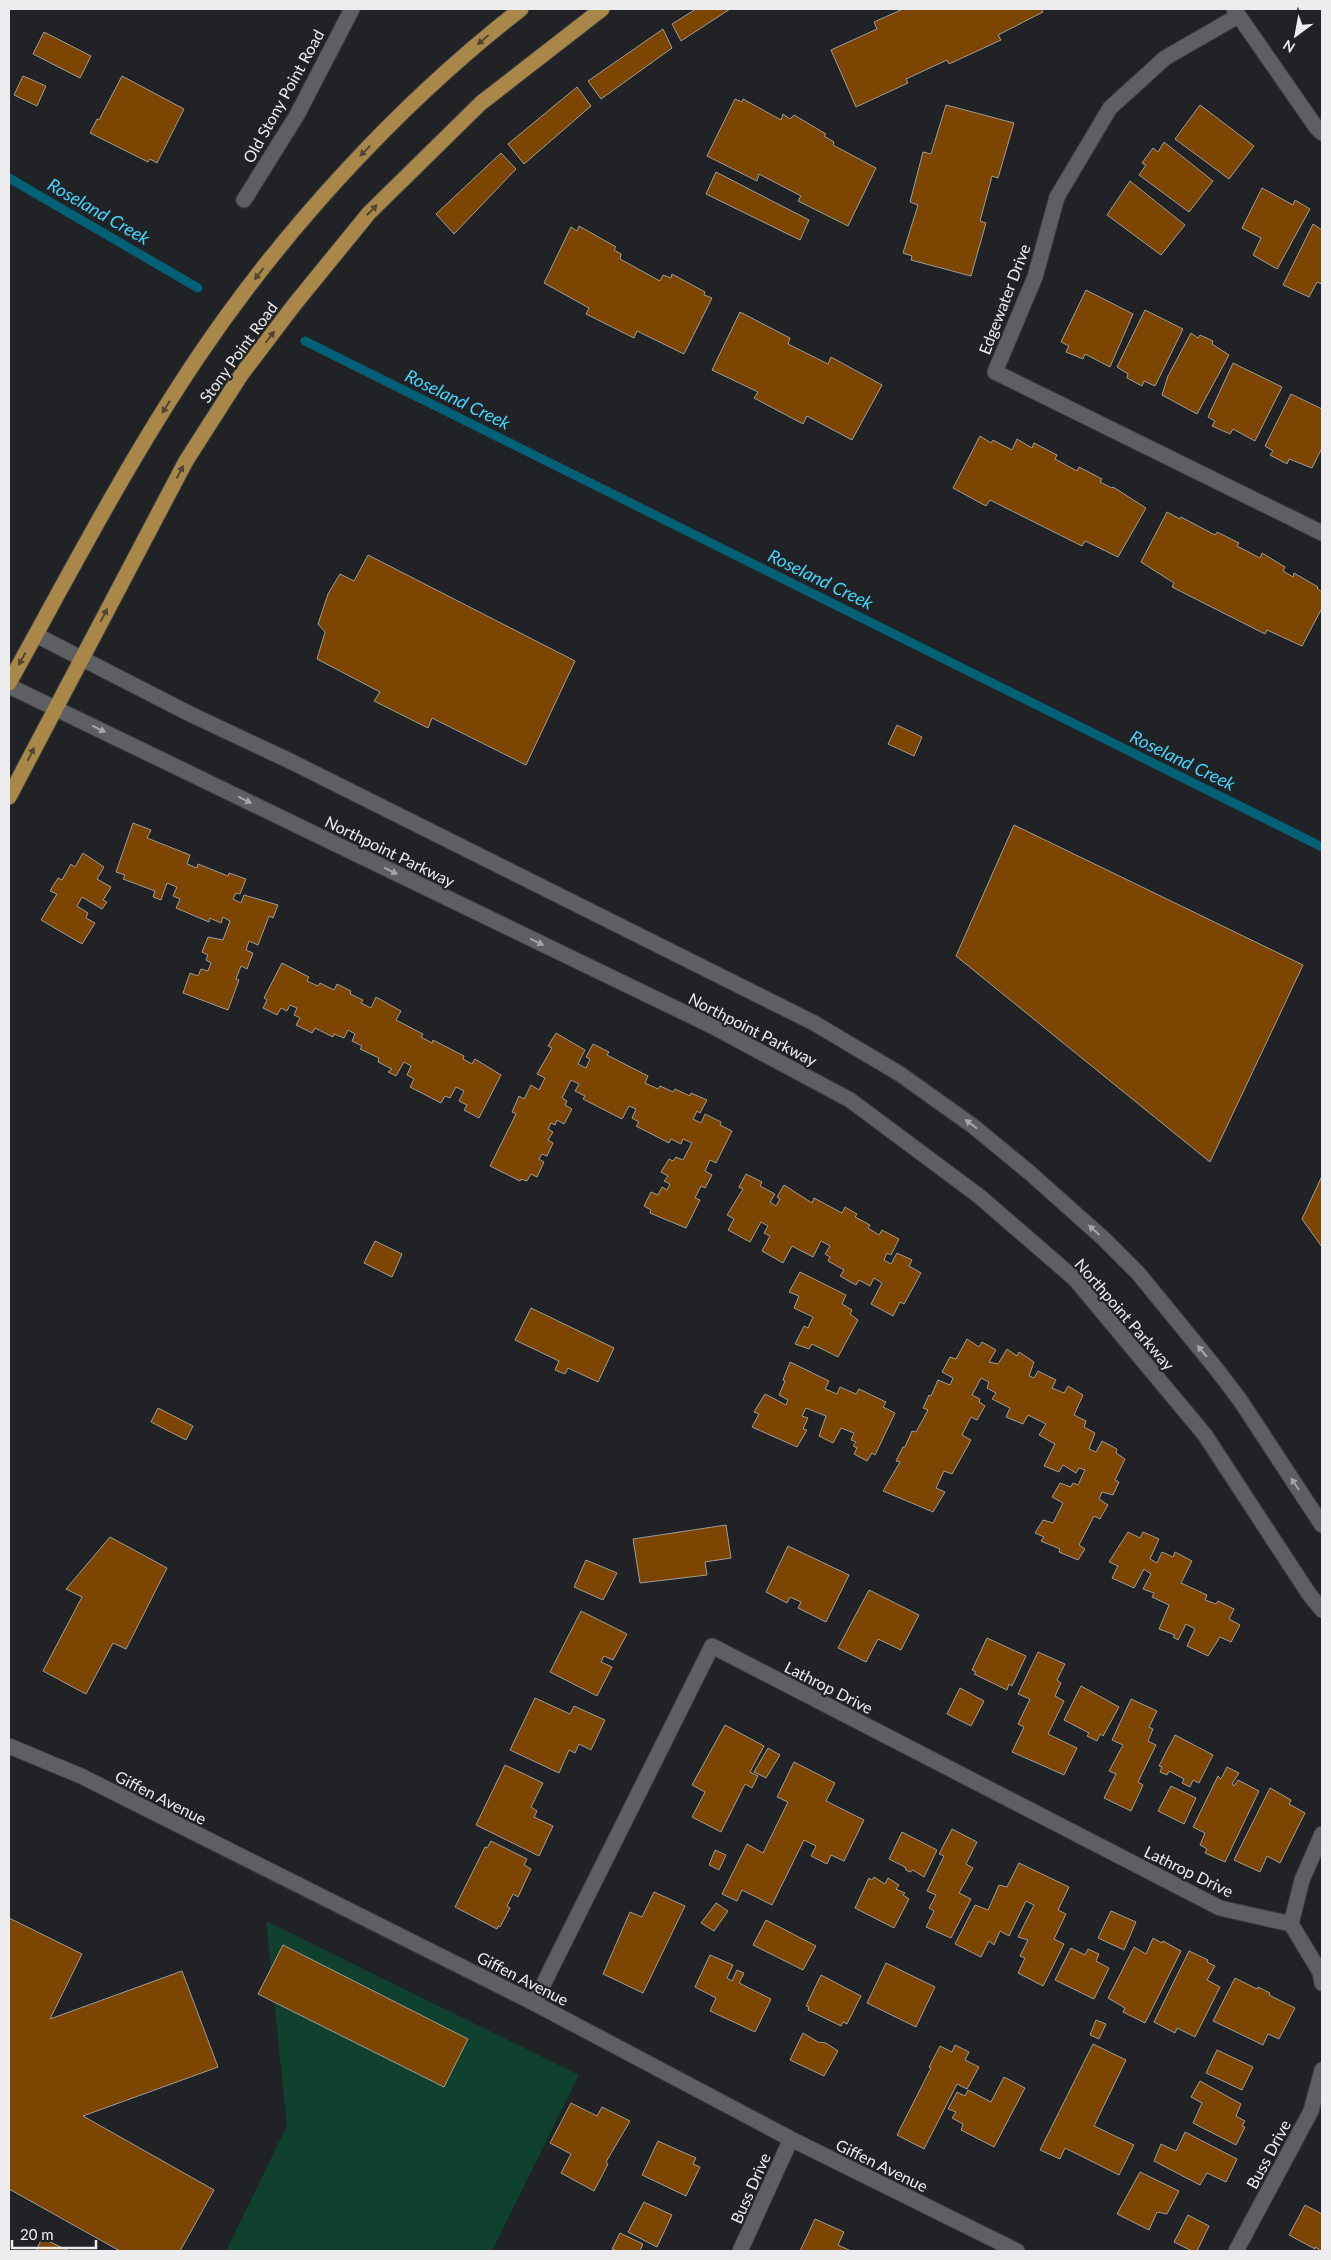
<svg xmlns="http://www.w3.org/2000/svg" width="1331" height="2260" viewBox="0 0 1331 2260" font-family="Lato,sans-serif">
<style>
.green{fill:#10402e}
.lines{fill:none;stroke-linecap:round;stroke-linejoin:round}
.stream{stroke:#006176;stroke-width:9}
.building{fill:#7c4500;stroke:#a09c99}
.minor-casing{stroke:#3d3e40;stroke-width:17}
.major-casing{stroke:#3d3e40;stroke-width:17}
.minor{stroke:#5e5f63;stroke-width:15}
.major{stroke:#a98749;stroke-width:15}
.oneway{fill:#514532}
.oneway2{fill:#a6a6a9}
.labels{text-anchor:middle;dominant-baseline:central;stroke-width:4.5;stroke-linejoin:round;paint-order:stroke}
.street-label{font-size:16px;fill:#ededef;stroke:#212225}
.water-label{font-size:18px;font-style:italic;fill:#40d8ff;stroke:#212225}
</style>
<rect width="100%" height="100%" fill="#212225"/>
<!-- green -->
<path class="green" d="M266,1921L579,2075L492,2251H226L287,2126Z"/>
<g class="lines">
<!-- stream -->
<path class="stream" d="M9,178L198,288
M305,341L1322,847"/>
</g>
<!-- building -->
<path class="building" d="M696,9H730L681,41L672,24Z
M903,9H1041L1043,12L998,35L1001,40L949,64L947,60L906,79L908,83L856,107L831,50L877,29L874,22Z
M663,29L672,48L601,99L588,81Z
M44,32L91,56L80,78L33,54Z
M23,76L46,86L37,106L14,95Z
M122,76L184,109L157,163L150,159L148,162L90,133L97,119L99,120Z
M577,87L591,106L524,164L508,144Z
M735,99L742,102L743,99L781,120L783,114L790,119L794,115L826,134L824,136L834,142L833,145L876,168L848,226L798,201L801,196L759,174L757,181L707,156Z
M946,105L1014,123L998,178L992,176L980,221L986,223L971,276L911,260L912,256L903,253L918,205L910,202L923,152L931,154Z
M1200,105L1254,146L1229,179L1175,139Z
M1164,142L1213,181L1189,212L1139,175L1146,165L1142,163L1153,148L1158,152Z
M501,153L516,169L454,234L436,214Z
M716,172L809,220L800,240L706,194Z
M1130,181L1185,225L1161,255L1107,215Z
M1262,188L1293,205L1295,200L1310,209L1277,269L1253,255L1261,238L1242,228Z
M1313,224L1322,230V284L1317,282L1309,297L1283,285Z
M579,226L616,247L614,250L621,254L620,259L660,281L663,275L671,278L672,274L705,292L704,295L712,298L684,354L637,331L634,338L586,314L589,308L544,283L571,227L577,231Z
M1086,290L1133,314L1110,367L1085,354L1083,359L1066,352L1069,346L1061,342Z
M1145,310L1183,329L1155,386L1144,381L1142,386L1127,378L1128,374L1117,367Z
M740,312L790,338L788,344L828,364L831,357L882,385L852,440L807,416L803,424L754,398L758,392L712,370Z
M1191,333L1198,338L1200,335L1213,341L1212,344L1229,355L1197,414L1162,395L1168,376Z
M1233,363L1282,387L1255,441L1233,429L1230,434L1212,426L1215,421L1208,417Z
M1291,394L1322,409V448L1312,468L1289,459L1287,464L1270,455L1273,451L1265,446Z
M980,436L991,443L993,440L1012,450L1017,439L1032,448L1034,443L1057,455L1055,459L1077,471L1079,467L1102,479L1100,482L1112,488L1113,487L1146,508L1118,557L1085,541L1082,546L990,500L986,506L953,488Z
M1167,512L1180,519L1181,517L1215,535L1217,532L1239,543L1237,546L1260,558L1262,553L1285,567L1283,571L1293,577L1294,573L1318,587L1317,588L1322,592V608L1302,646L1267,630L1265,634L1172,587L1174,583L1141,562Z
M368,555L575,661L526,765L432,718L428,728L374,701L380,692L317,659L325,632L318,624L328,594L340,574L354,581Z
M897,725L922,737L914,756L888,744Z
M133,823L151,830L147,838L190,855L187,864L197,868L198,864L228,876L229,873L246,879L240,894L236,893L233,899L241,903L244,895L278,905L273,918L269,916L258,945L249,941L246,950L253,953L247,969L241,966L236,979L239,980L228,1010L183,993L190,973L198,976L201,969L208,971L211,963L206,960L208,955L202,952L208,937L223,940L230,921L223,917L221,923L210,918L209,922L176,908L180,899L173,896L177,887L167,883L161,900L153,897L155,891L123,879L125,875L116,872Z
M1014,825L1303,965L1210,1162L956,956Z
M83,853L104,867L97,879L111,887L103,900L107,902L102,909L82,897L77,906L88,913L86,918L95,923L82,944L41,920L57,894L50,891L58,878L62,880L71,864L75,867Z
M282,963L309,977L307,981L318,986L320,983L334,990L337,984L351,991L350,994L363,1000L361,1003L371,1008L376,997L401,1011L396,1020L423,1034L421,1037L432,1043L433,1040L464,1056L463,1059L472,1064L475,1059L501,1075L479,1118L464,1110L467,1105L459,1101L464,1091L456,1087L450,1098L445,1096L441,1103L410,1087L414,1079L407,1075L411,1066L404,1062L396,1076L388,1072L392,1069L378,1062L379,1058L360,1049L362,1046L352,1041L355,1034L348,1030L344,1038L334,1034L333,1037L315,1028L312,1033L296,1025L300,1018L294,1015L297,1008L290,1005L287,1011L281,1008L277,1015L263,1008L267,1000L264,998Z
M556,1033L585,1050L578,1064L586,1068L590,1059L586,1057L593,1044L609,1052L607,1055L648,1076L645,1083L658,1089L660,1086L673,1092L675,1089L690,1096L691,1093L707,1100L700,1113L697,1111L693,1119L701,1123L705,1114L721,1122L720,1125L732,1131L716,1163L710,1160L705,1171L712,1175L705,1188L701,1186L695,1198L700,1200L686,1228L650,1213L651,1210L644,1206L651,1192L658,1195L662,1187L667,1190L670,1184L664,1181L668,1176L661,1172L669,1159L673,1161L676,1157L683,1160L692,1143L683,1139L681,1144L671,1139L669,1143L636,1126L639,1122L632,1118L636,1109L629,1106L622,1119L583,1099L585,1096L575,1091L579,1084L571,1080L562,1098L567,1101L565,1105L572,1109L564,1124L557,1120L555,1125L551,1123L548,1129L553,1132L548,1140L553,1143L547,1156L542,1154L539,1159L544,1162L537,1177L531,1174L527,1181L521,1179L520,1181L490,1166L516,1114L512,1112L519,1096L524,1099L531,1085L539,1090L545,1078L537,1074L552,1048L548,1046Z
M746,1174L762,1182L760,1186L775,1194L770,1202L776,1206L780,1199L777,1197L784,1185L812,1203L814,1198L842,1213L845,1207L857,1214L855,1217L870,1225L868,1228L879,1235L882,1230L899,1239L891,1255L887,1253L884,1260L891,1264L897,1253L912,1260L909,1266L921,1273L904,1304L900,1302L893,1316L871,1304L882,1283L874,1278L870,1286L859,1280L856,1285L840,1276L844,1270L828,1261L830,1257L825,1254L830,1246L821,1241L813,1257L792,1246L783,1263L762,1251L770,1236L764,1233L768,1226L761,1222L750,1242L728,1230L734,1219L727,1215L743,1189L739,1187Z
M1322,1176V1247L1302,1219Z
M375,1241L402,1254L392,1277L364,1263Z
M800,1272L846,1295L842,1304L852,1310L850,1314L858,1320L838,1357L812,1344L809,1349L795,1344L804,1326L808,1328L813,1317L794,1308L799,1296L789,1292Z
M531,1308L614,1348L598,1382L568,1368L565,1374L555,1370L559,1361L515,1340Z
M967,1339L979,1347L982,1342L996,1350L989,1362L998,1364L1007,1349L1017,1356L1019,1352L1034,1362L1029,1376L1034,1378L1038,1371L1056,1380L1052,1388L1064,1393L1068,1386L1083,1395L1074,1415L1086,1421L1084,1427L1095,1433L1089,1449L1096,1452L1102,1441L1117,1449L1116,1453L1125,1459L1115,1480L1119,1482L1113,1495L1102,1492L1099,1499L1108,1505L1100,1519L1094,1516L1079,1545L1085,1549L1078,1560L1059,1552L1060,1549L1041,1541L1044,1537L1035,1533L1043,1520L1053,1523L1063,1503L1052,1497L1060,1483L1071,1487L1073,1483L1078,1485L1085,1470L1079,1468L1076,1473L1063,1465L1059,1472L1044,1466L1055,1444L1039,1435L1046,1424L1028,1415L1023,1424L1006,1417L1010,1408L992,1399L996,1393L987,1388L989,1382L981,1378L972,1395L980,1399L979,1402L985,1406L977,1420L971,1417L962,1435L971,1440L952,1474L944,1471L936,1488L945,1492L933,1512L883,1491L900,1462L896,1461L903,1447H905L912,1431L916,1432L928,1410L923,1408L929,1395L931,1396L938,1380L950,1385L953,1378L942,1372L950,1357L956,1359Z
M790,1362L829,1381L825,1389L837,1394L840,1387L856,1394L859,1389L886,1402L883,1407L895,1413L875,1455L872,1453L867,1461L854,1454L857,1448L853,1446L856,1442L851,1440L854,1433L841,1428L833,1443L819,1436L826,1416L806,1408L802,1416L808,1418L803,1429L807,1430L797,1447L752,1427L759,1414L754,1412L765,1394L786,1405L788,1400L779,1395L785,1381L783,1380Z
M158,1408L193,1426L186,1440L151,1422Z
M726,1525L731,1558L705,1562L707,1575L640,1583L633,1539Z
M1128,1532L1140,1538L1143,1532L1159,1539L1150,1559L1157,1563L1162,1552L1173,1557L1175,1552L1192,1561L1181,1583L1207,1595L1205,1600L1216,1604L1218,1601L1234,1609L1229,1619L1240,1625L1231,1642L1220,1637L1208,1656L1187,1646L1195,1629L1186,1624L1178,1640L1173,1637L1175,1635L1159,1629L1169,1605L1152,1597L1154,1593L1143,1589L1151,1574L1144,1569L1134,1588L1112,1578L1118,1566L1109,1562Z
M110,1537L167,1568L126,1649L113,1643L86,1694L43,1671L82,1597L66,1589Z
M788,1546L849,1575L826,1622L798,1608L801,1602L790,1597L787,1603L766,1592Z
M586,1560L617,1573L603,1600L574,1587Z
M869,1590L919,1615L901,1650L878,1639L866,1662L838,1648Z
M581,1611L627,1634L613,1660L604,1656L601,1662L612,1667L597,1696L550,1672Z
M987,1638L1026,1656L1012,1686L1009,1684L1007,1690L974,1674L976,1672L972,1670Z
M1038,1652L1065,1664L1057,1680L1061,1683L1055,1696L1064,1701L1048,1734L1077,1748L1064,1775L1012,1752L1024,1727L1018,1724L1030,1699L1018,1694Z
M1081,1686L1119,1707L1103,1736L1100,1734L1097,1741L1087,1736L1089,1733L1064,1720Z
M960,1688L984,1701L971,1726L947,1714Z
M535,1698L570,1714L574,1706L605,1720L591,1750L579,1744L575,1753L569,1750L559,1773L510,1750Z
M1131,1699L1157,1711L1149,1727L1153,1729L1148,1741L1156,1745L1138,1782L1143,1785L1131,1811L1104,1798L1116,1774L1109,1771L1123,1745L1112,1740Z
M725,1725L764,1746L750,1772L758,1776L752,1788L745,1784L721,1832L692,1817L705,1792L692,1785Z
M1175,1735L1213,1755L1199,1783L1193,1780L1190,1787L1182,1783L1184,1779L1169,1771L1167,1775L1160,1772L1162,1767L1159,1766Z
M768,1748L780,1755L766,1778L754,1772Z
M794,1762L835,1783L826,1801L864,1820L844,1861L831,1855L827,1864L811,1856L816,1846L804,1840L772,1905L742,1890L737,1901L722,1894L747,1844L763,1853L788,1802L777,1797Z
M505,1765L543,1783L531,1807L537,1811L534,1817L553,1826L539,1856L476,1825Z
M1227,1767L1239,1773L1232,1784L1234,1786L1238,1780L1259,1791L1225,1862L1205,1853L1207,1849L1200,1845L1205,1833L1193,1827L1218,1776L1221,1779Z
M1171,1786L1196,1798L1184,1824L1158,1811Z
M1270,1788L1291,1800L1289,1804L1305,1813L1280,1863L1267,1856L1260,1872L1234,1860Z
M952,1829L977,1842L966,1864L973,1868L959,1893L971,1899L951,1938L926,1927L934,1911L929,1908L936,1895L927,1891L944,1856L939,1854Z
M902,1832L937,1850L924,1877L913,1870L910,1872L906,1870L905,1867L889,1859Z
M491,1841L527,1859L524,1865L531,1869L518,1897L513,1894L507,1906L510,1908L500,1927L498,1926L497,1929L455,1907L485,1847L487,1848Z
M715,1850L726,1855L719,1870L709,1865Z
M1019,1863L1069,1887L1058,1910L1066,1914L1054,1939L1064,1944L1043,1986L1018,1973L1025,1958L1020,1956L1028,1940L1018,1937L1034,1905L1026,1901L1009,1936L1000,1931L994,1945L989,1941L981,1957L955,1944L975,1905L988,1910L999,1885L1007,1887Z
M874,1877L885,1884L888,1878L899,1885L896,1889L905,1893L903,1895L909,1899L894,1928L855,1908L869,1878L872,1880Z
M654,1892L685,1906L643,1993L603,1974L630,1912L642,1917Z
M716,1903L728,1911L714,1931L701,1923Z
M1111,1911L1136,1922L1124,1950L1098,1938Z
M9,1918L82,1954L50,2019L182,1971L218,2067L83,2116L214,2190L180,2251H120L9,2189Z
M766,1920L816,1946L803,1970L753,1945Z
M1153,1938L1162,1943L1163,1941L1181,1951L1145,2023L1123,2012L1125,2008L1108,1998L1134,1947L1146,1954Z
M283,1945L468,2039L444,2087L258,1994Z
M1071,1948L1085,1955L1088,1949L1099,1954L1096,1961L1109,1968L1094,1999L1055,1980Z
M1189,1951L1208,1960L1207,1962L1215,1966L1207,1980L1220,1987L1195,2037L1177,2028L1175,2033L1154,2022Z
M710,1955L733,1965L727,1978L732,1981L737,1970L744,1973L739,1983L771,1999L755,2032L710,2011L716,1998L695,1987Z
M886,1963L935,1987L916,2027L867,2003Z
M821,1975L861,1996L847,2024L843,2022L841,2026L808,2010L809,2007L806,2006Z
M1235,1978L1257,1989L1258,1987L1270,1993L1269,1995L1295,2008L1279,2039L1268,2034L1263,2045L1213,2021Z
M1096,2020L1106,2024L1099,2039L1090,2035Z
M803,2033L818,2042L826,2043L838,2051L824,2076L790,2060Z
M1093,2044L1126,2060L1094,2126L1134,2145L1119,2175L1065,2148L1060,2159L1040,2150Z
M955,2045L969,2052L965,2060L979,2067L967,2089L957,2084L924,2149L897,2135L931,2068L929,2067L940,2046L952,2052Z
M1217,2050L1253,2067L1242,2090L1206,2073Z
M1004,2077L1025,2088L994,2147L961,2130L963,2124L952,2118L956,2112L948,2109L957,2092L965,2096L968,2090L991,2102Z
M1200,2081L1241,2104L1236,2116L1245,2121L1242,2126L1245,2127L1236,2145L1193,2123L1202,2103L1191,2097Z
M571,2103L597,2116L602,2107L630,2121L606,2162L608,2164L594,2191L561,2173L571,2154L550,2143Z
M1185,2132L1237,2159L1226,2182L1207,2173L1200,2185L1154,2161L1161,2144L1176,2151Z
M658,2141L696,2158L693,2164L700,2167L686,2196L642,2175Z
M1140,2172L1179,2191L1167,2214L1157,2212L1149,2230L1117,2214Z
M644,2202L672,2215L657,2247L628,2232Z
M1305,2205L1322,2214V2251H1317L1319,2249L1315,2247V2249L1289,2235Z
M1188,2215L1209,2226L1197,2251H1192L1174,2242Z
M815,2219L844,2232L838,2245L851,2251H800Z
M620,2233L643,2244L640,2251H617L612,2249Z
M42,2238L69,2251H36Z"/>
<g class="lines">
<defs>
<path id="minor" d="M1234,9L1316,127L1322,133
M1238,16L1165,58L1110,108L1057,197L1035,277L995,372L1322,533
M244,200L297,115L352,9
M36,635L190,714L292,762L814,1023L900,1074L973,1126L1030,1173L1104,1239L1138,1273L1214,1366L1240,1400L1322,1525
M9,686L712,1026L850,1100L979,1196L1075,1279L1205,1435L1309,1594L1322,1610
M9,1746L81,1776L534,2003L791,2139L1017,2251
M1322,1834L1302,1880L1291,1924L1320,1972L1322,1983
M534,2003L712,1646L1220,1908L1291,1924
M740,2251L791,2139
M1236,2251L1311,2111L1322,2070"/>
<path id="major" d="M9,683C70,573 128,461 198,357C284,229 400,103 521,9
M9,797L186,461L241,375L294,305L369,213L481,103L602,9"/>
</defs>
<!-- minor casing -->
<use href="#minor" class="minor-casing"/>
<!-- major casing -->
<use href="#major" class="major-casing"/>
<!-- minor -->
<use href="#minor" class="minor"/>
<!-- major -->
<use href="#major" class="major"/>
</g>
<!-- one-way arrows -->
<defs><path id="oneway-solid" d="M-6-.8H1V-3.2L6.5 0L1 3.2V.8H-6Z" transform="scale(1.25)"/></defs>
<g class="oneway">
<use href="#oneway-solid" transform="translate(483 40) rotate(139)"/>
<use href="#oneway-solid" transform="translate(365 151) rotate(134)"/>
<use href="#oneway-solid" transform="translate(372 210) rotate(-45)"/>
<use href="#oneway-solid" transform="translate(259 274) rotate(128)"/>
<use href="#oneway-solid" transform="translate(270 337) rotate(-53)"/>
<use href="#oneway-solid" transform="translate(166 407) rotate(122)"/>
<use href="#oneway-solid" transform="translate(180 472) rotate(-62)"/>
<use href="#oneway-solid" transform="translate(104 615) rotate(-62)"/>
<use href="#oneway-solid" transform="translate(22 659) rotate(119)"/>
<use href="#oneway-solid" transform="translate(31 754) rotate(-63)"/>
</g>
<g class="oneway2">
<use href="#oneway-solid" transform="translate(99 729) rotate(26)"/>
<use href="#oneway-solid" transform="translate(245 800) rotate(26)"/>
<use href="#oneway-solid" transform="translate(391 871) rotate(26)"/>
<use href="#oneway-solid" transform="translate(537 942) rotate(26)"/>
<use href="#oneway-solid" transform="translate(971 1124) rotate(-143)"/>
<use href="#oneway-solid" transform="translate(1094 1230) rotate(-138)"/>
<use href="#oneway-solid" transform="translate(1202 1351) rotate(-130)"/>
<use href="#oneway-solid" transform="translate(1295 1484) rotate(-123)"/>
</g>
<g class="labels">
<!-- street labels -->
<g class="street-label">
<text transform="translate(283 96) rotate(-61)">Old Stony Point Road</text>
<text transform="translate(1004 299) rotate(-69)">Edgewater Drive</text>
<text transform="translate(238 352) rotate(-54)">Stony Point Road</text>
<text transform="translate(390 851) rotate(26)">Northpoint Parkway</text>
<text transform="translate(753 1029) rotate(27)">Northpoint Parkway</text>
<text transform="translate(1125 1314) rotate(49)">Northpoint Parkway</text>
<text transform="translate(829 1687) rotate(27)">Lathrop Drive</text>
<text transform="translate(161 1797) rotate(27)">Giffen Avenue</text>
<text transform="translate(1189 1871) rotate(26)">Lathrop Drive</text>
<text transform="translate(523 1978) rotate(27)">Giffen Avenue</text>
<text transform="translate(1268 2154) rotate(-62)">Buss Drive</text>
<text transform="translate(882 2165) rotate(26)">Giffen Avenue</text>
<text transform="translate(750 2188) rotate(-66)">Buss Drive</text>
</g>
<!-- water labels -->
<g class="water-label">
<text transform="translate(99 211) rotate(30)">Roseland Creek</text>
<text transform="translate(458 399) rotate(26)">Roseland Creek</text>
<text transform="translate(821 579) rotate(26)">Roseland Creek</text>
<text transform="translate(1183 760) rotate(26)">Roseland Creek</text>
</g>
</g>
<!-- border -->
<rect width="1331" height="2260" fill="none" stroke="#ededef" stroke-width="20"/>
<!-- north arrow -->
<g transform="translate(1296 35) rotate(212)" stroke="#212225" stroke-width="4" paint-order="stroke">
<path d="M0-4L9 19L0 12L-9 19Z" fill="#ededef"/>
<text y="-8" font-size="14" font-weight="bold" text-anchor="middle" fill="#ededef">N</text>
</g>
<!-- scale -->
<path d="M12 2240v8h84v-8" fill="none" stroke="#ededef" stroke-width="2.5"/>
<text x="20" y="2240" font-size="15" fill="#ededef" stroke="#212225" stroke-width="4" paint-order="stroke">20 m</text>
</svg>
